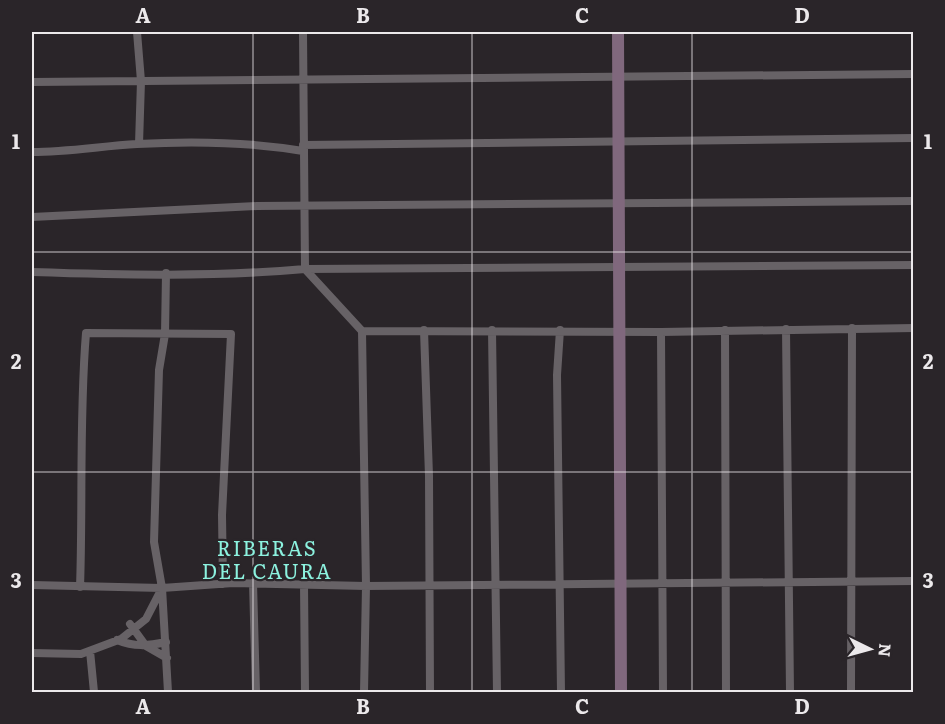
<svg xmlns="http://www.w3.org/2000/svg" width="945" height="724" viewBox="0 0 945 724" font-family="Literata,serif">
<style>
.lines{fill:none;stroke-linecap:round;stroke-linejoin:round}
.street{stroke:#676266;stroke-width:8}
.secondary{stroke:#80687d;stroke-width:12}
.grid{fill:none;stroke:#ece9eb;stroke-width:1.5;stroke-opacity:0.55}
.labels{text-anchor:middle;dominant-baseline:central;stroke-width:4.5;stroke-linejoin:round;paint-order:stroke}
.neighbourhood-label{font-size:20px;letter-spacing:1.5px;fill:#8cf2df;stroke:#2a2529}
.neatline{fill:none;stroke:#ece9eb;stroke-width:2}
.grid-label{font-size:20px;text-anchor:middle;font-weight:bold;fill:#ece9eb}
</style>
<rect width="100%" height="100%" fill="#2a2529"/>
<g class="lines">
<!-- street -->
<path class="street" d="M137,32L141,81L139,144
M303,32L305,269L362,331L661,332L914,328
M32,82L914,74
M303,145L914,138
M32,152C67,152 102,146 137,144C191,141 250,142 303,151
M32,217L257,206L914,201
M32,272C122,275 214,277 305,269L914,265
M166,273L165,334L159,370L154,542L162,588L168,692
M786,329L790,692
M424,330L429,476L430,692
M492,330L497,692
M560,330L557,375L561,692
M725,330L726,692
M362,331L366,586L364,692
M661,332L663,692
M253,583L256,692
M304,584L305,692
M32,585L162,588
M80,587C83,502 79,417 86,333L231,334L222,515L223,584
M130,624L146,646L167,658
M117,640C134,647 148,646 166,642
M90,651L94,692
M32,653L81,654L121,639L146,619L162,588L233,583L366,586L914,581
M851,692L852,328"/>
<!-- secondary -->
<path class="secondary" d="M618,32L621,692"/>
</g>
<!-- grid -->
<path class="grid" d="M253,32V692M472,32V692M692,32V692M32,252H914M32,472H914"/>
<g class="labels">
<!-- neighbourhood labels -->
<g class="neighbourhood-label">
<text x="267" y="547">RIBERAS<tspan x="267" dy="23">DEL CAURA</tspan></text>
</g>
</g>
<!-- border -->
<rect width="945" height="724" fill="none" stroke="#2a2529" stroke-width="66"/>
<!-- north arrow -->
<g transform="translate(870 649) rotate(95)" stroke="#2a2529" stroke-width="4.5" paint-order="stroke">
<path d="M0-4.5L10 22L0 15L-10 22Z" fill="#ece9eb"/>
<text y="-9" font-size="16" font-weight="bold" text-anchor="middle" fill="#ece9eb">N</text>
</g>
<rect x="33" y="33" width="879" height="658" class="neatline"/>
<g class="grid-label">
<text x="143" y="23">A</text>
<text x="363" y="23">B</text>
<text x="582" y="23">C</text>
<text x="802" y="23">D</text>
<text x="16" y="149">1</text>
<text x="928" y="149">1</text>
<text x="16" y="369">2</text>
<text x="928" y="369">2</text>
<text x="16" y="588">3</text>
<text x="928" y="588">3</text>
<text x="143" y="714">A</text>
<text x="363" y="714">B</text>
<text x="582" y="714">C</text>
<text x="802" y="714">D</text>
</g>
</svg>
